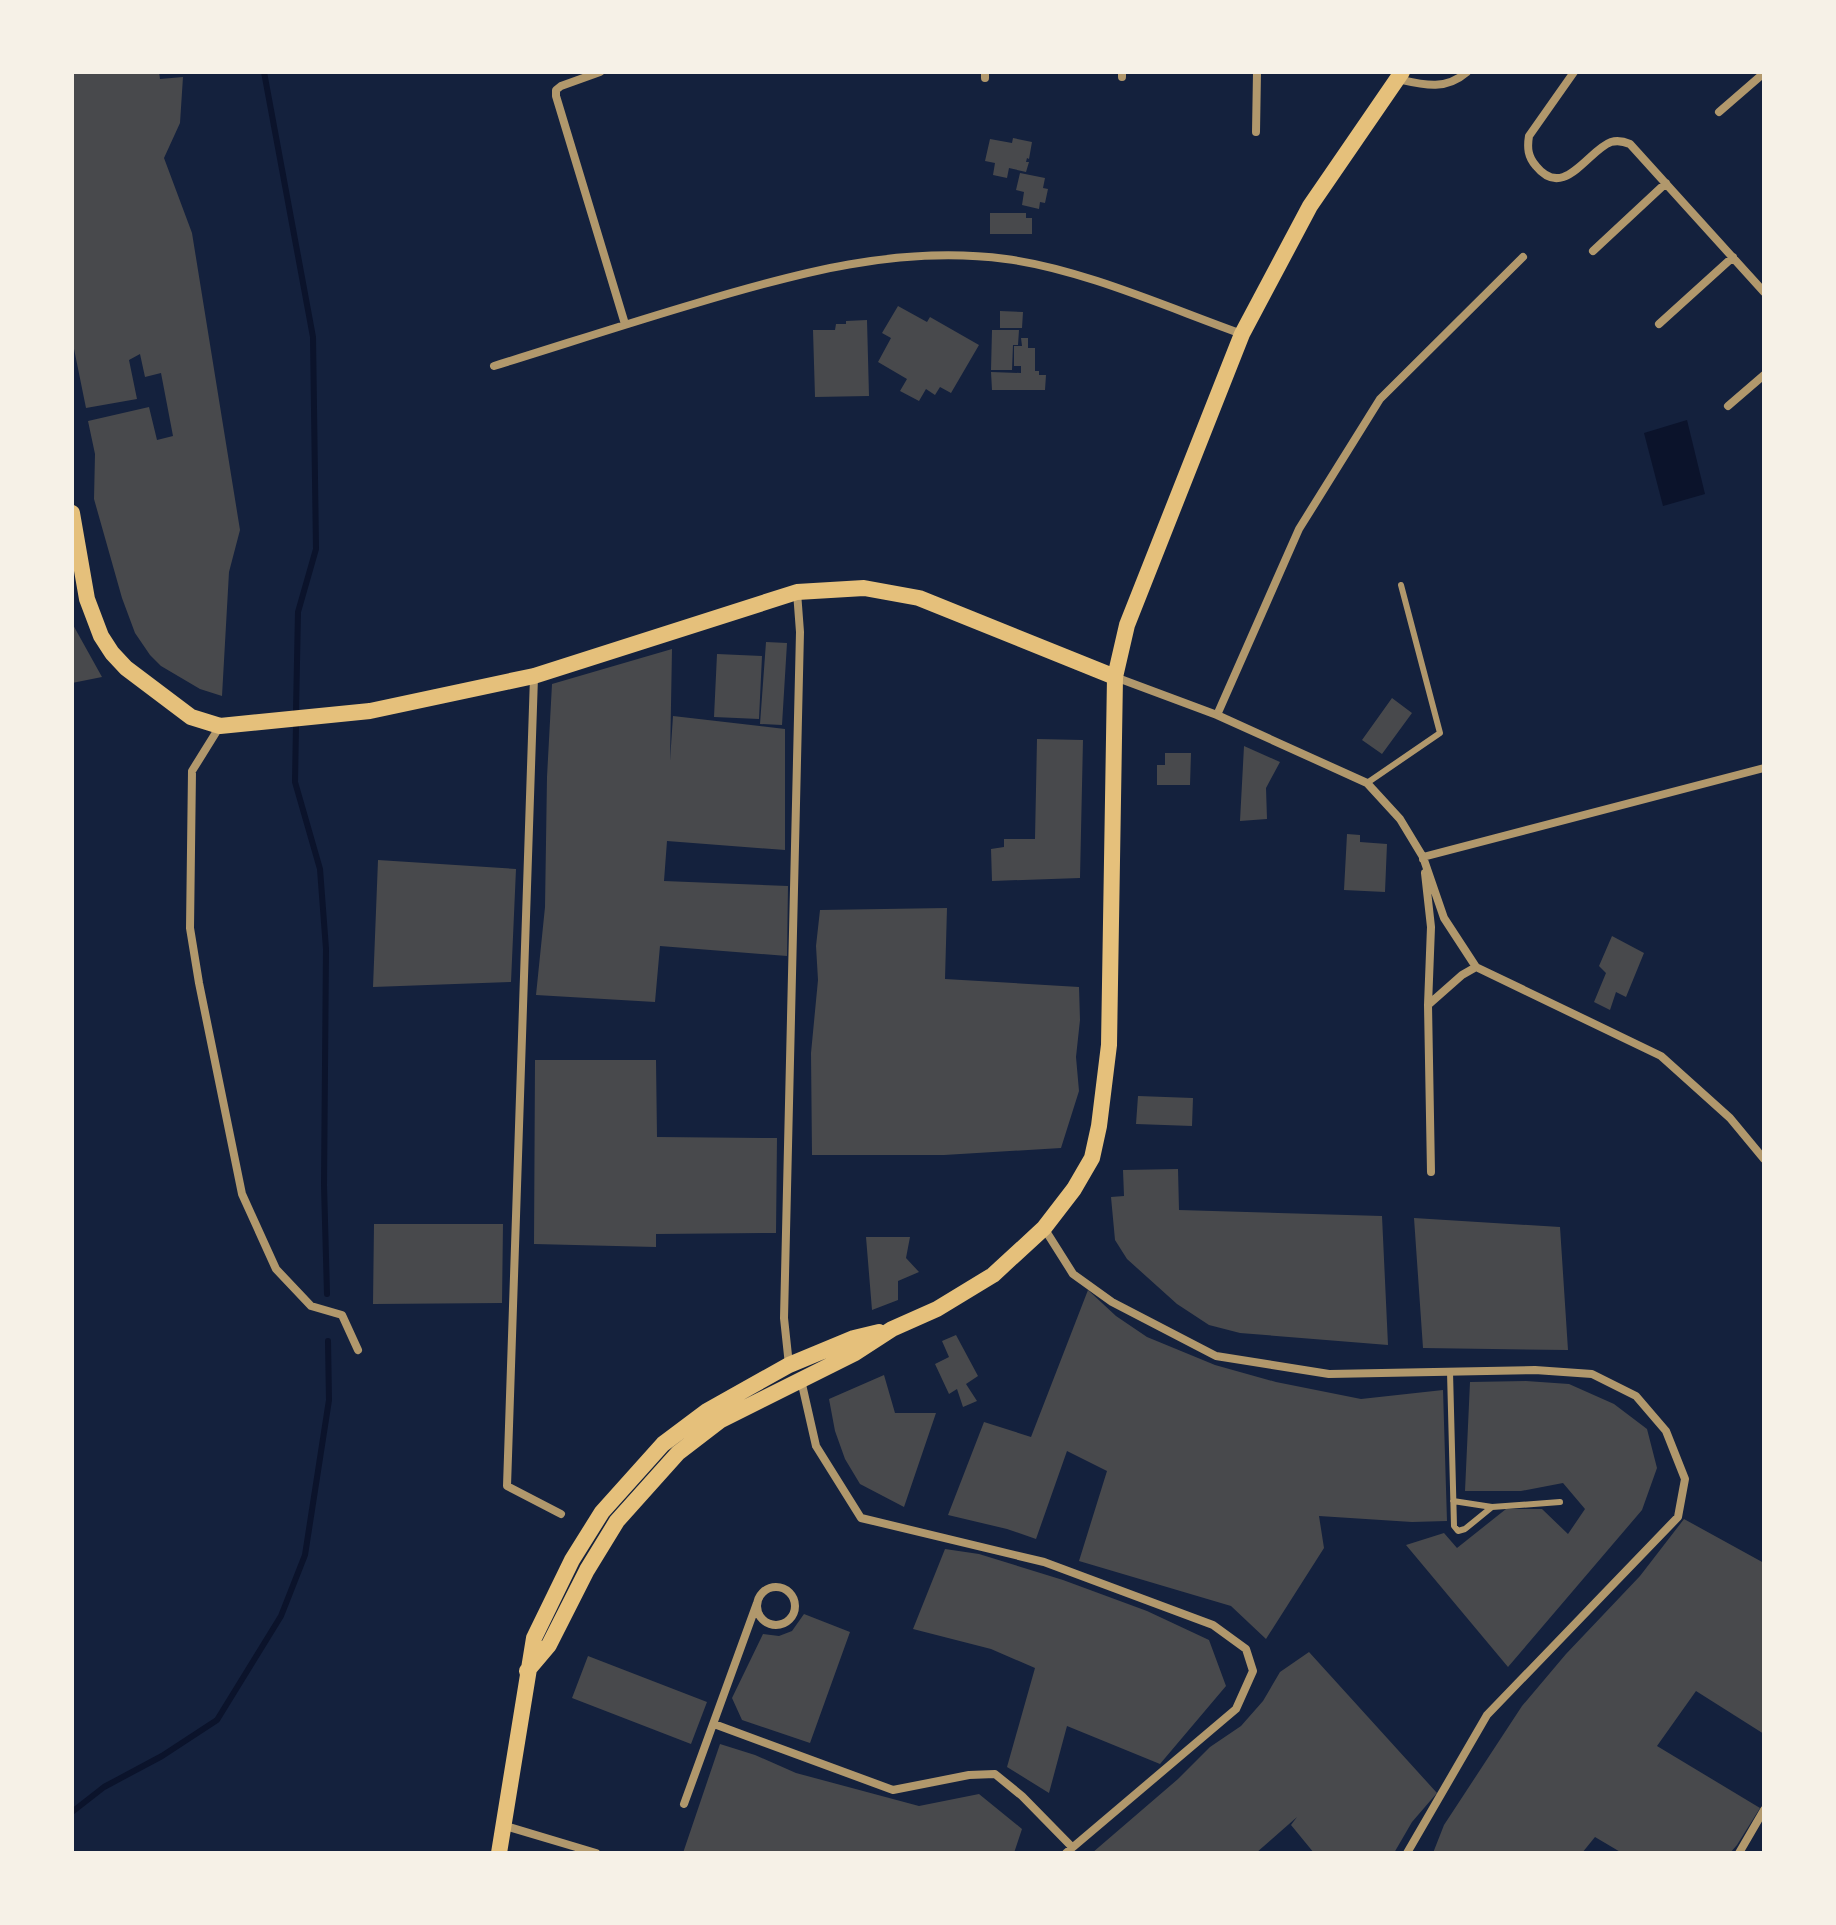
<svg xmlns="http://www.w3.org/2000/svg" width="1836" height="1925" viewBox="0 0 1836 1925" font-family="Quicksand,sans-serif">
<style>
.water{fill:#0b132b}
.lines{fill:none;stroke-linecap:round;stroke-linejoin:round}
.stream{stroke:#0b132b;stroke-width:6}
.building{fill:#48494c}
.service{stroke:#b1986c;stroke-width:6}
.minor{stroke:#b1986c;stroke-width:8}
.secondary{stroke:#e5c07b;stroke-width:16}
</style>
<rect width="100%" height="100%" fill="#14213d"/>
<!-- water -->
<path class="water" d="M1687,420L1705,494L1663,506L1644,433Z"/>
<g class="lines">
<!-- stream -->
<path class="stream" d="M264,72L313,337L316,549L298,612L296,711
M296,726L295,782L320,869L326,949L324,1185L327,1294
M72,1812L104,1787L162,1756L217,1720L281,1616L305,1555L329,1400L328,1341"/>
</g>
<!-- building -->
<path class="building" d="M72,72H159L160,79L183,77L180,123L164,158L192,233L240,530L229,572L222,696L200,689L161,666L150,655L135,633L122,598L94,499L95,454L88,421L149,407L157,440L173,436L161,373L145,377L140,354L129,360L137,399L86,408L72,339Z
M1013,138L1032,142L1029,159L1027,158L1026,162H1029L1026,172L1009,168L1007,178L993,175L995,163L985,161L990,139L1012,143Z
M1020,173L1045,178L1043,188L1048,189L1045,203L1040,202L1039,209L1022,205L1024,192L1016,190Z
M990,213H1026V218H1032V234H990Z
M898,306L927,322L930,317L979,345L951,393L940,387L935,395L926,389L919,401L900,391L907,379L878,362L891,338L882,333Z
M1000,311L1023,312L1022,328H1000Z
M867,320L869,396L815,397L813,330H835L836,324H846V321Z
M992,330H1019L1018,345H1013L1012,370H991Z
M1021,338H1028V348H1035V371H1039V375H1046L1045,390H992L991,372L1021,373V366H1014V346H1022Z
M72,623L102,677L72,683Z
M766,642L787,643L782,725L760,724Z
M672,649L670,761L673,716L785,729V850L667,841L664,881L788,886L787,956L660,946L655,1002L536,995L545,907L547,777L552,684Z
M717,654L762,656L759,719L714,717Z
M1392,698L1412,713L1382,754L1362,740Z
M1037,739L1083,740L1080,878L992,881L991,849L1004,847V839H1035Z
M1244,746L1280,762L1266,788L1267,819L1240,821Z
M1165,753H1191L1190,785H1157V765H1165Z
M1347,834L1360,835V842L1387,844L1385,892L1344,890Z
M378,860L516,869L511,982L373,987Z
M947,908L945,979L1079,987L1080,1020L1076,1057L1079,1091L1061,1148L944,1155H812L811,1053L818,980L816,946L820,910Z
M1612,936L1644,953L1626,997L1616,992L1610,1010L1594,1002L1606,973L1599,966Z
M535,1060H656L657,1137L777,1138L776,1233L656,1234V1247L534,1244Z
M1138,1096L1193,1098L1192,1126L1136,1124Z
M1178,1169L1179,1210L1382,1216L1388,1345L1240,1333L1209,1325L1177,1304L1127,1259L1115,1240L1111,1197L1124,1196L1123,1170Z
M1414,1218L1560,1227L1568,1350L1423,1348Z
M374,1224H503L502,1303L373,1304Z
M866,1237H910L906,1258L919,1272L898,1281V1300L872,1310Z
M1088,1290L1116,1316L1147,1337L1215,1365L1276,1382L1361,1399L1443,1390L1447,1521L1412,1522L1319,1516L1324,1548L1266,1639L1231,1606L1079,1561L1107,1471L1067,1451L1036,1539L1007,1529L948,1515L984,1422L1031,1437Z
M956,1335L978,1376L966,1384L977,1401L963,1407L957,1389L949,1394L935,1364L949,1357L942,1341Z
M884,1375L895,1413H936L904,1507L860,1484L845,1459L835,1431L829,1399Z
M1526,1381L1569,1384L1614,1404L1647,1429L1657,1468L1642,1510L1508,1667L1406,1545L1444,1533L1457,1548L1506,1509H1542L1568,1534L1585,1509L1563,1483L1521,1491H1465L1470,1382Z
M1684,1519L1764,1563V1734L1696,1691L1657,1746L1760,1808L1737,1845L1730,1853H1622L1595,1837L1582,1853H1433L1444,1825L1522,1706L1566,1654L1640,1576Z
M945,1549L979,1554L1063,1580L1147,1611L1209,1640L1226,1686L1160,1764L1067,1726L1049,1793L1007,1767L1035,1668L991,1649L913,1629Z
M804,1614L850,1632L810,1743L742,1720L732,1698L763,1634L779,1636L792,1631Z
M1309,1652L1437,1793L1412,1822L1394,1853H1314L1291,1825L1297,1817L1256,1853H1092L1178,1779L1210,1747L1241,1726L1263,1701L1280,1672Z
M588,1656L707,1702L691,1744L572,1698Z
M720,1744L755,1755L796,1773L919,1806L979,1794L1022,1829L1014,1853H683Z"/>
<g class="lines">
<!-- service -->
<path class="service" d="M1367,783L1440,733L1401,585
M1450,1372L1454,1526L1458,1531L1465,1529L1492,1507L1560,1502
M1453,1501L1492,1507"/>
<!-- minor -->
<path class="minor" d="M600,72L561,86L556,90V96L625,324
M1122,72V77
M1574,72L1529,136C1527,148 1528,157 1536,166C1564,201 1588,150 1611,142C1618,140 1623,141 1630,144L1764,292
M985,78V72
M1397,79C1424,85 1445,91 1467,72
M1719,112L1764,73
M1256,132L1257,72
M1593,251L1666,183
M1659,324L1733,257
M494,366C562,345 629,323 697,303C797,273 899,245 1006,259C1082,269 1169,308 1242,334
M1728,406L1764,375
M534,677L507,1486L561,1514
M1115,677L1217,715L1367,783L1400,819L1423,857L1444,918L1476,967L1661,1056L1730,1118L1764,1159
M1217,715L1299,529L1380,399L1523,257
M220,726L192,771L190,928L199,983L242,1194L276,1269L311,1306L342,1315L358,1350
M1423,859V857L1764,768
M1425,873L1431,927L1428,1005
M1431,1172L1428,1005L1462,975L1476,967
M1044,1228L1073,1274L1112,1302L1216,1356L1329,1374L1535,1370L1592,1374L1636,1396L1666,1431L1685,1479L1678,1517L1487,1715L1407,1853
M789,1365L784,1318L800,632L797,592
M801,1380L816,1446L861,1518L1044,1562L1213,1625L1246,1649L1253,1671L1236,1709L1066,1853
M757 1606a19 19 0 1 1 38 0a19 19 0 1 1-38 0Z
M714,1724L893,1790L969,1775L995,1774L1022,1796L1072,1847
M684,1804L757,1603
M502,1825L596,1853
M1739,1853L1764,1810"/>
<!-- secondary -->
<path class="secondary" d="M72,513L87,599L101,636L112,653L126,668L191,717L220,726L370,711L534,676L797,592L864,588L919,598L1115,677
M527,1671L549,1645L587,1570L617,1521L678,1453L721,1420L855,1353L892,1329L937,1309L993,1275L1044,1228L1074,1189L1092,1158L1099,1126L1109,1045L1115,677L1127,625L1242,334L1310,206L1402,72
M499,1853L534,1638L572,1560L602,1512L663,1444L707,1411L789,1365L854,1338L879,1332"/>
</g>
<!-- border -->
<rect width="1836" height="1925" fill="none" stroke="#f6f1e7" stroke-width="148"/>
</svg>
